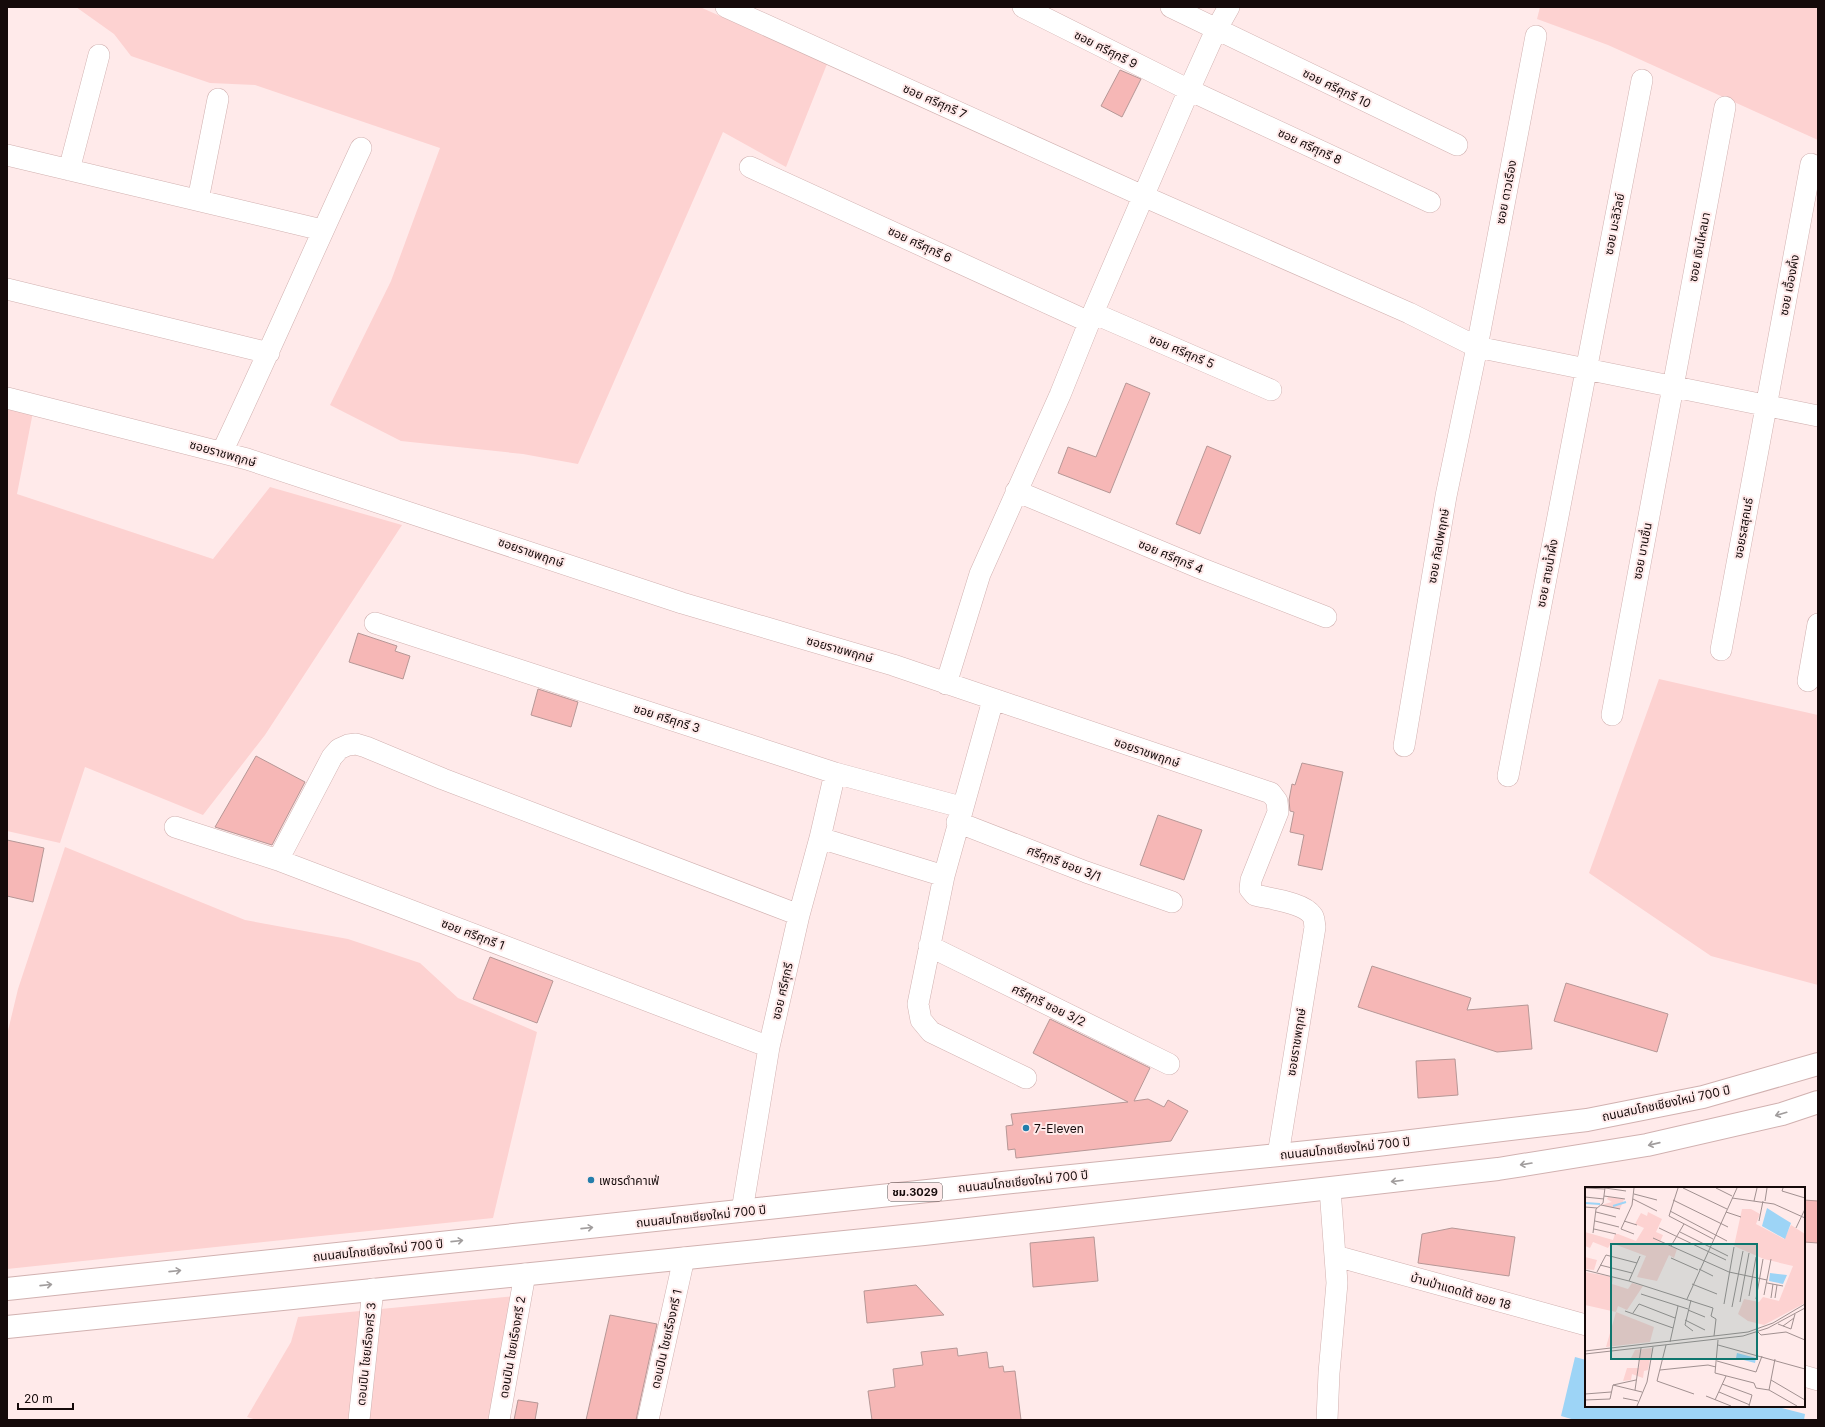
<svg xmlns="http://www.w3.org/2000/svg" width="1825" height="1427" viewBox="0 0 1825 1427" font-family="Inter,'Noto Sans Thai',sans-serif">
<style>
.green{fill:#fdd2d1}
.water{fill:#9dd4f6}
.building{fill:#f6b7b6;stroke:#b69796}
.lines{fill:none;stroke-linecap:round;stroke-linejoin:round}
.street-casing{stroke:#d1b1b0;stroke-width:22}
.primary-casing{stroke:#d1b1b0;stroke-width:24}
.street{stroke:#fff;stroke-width:21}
.primary{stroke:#fff;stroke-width:22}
.oneway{stroke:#a19d9d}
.poi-dot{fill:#237dab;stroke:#ffeaea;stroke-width:1.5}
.labels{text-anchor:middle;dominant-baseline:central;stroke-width:4;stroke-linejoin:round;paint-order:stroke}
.shield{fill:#ffeaea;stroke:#5b4d4d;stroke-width:1}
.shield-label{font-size:11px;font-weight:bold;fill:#150a0a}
.street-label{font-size:12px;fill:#150a0a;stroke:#ffeaea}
.poi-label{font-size:12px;fill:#150a0a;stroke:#ffeaea;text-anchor:start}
.inset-river{fill:none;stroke:#9dd4f6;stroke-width:2}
.inset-road{fill:none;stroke:#a19090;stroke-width:1}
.view{fill:#0f766e;fill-opacity:0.15;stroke:#0f766e;stroke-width:2}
.inset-edge{fill:none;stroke:#150a0a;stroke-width:2}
</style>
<rect width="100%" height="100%" fill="#ffeaea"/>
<!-- green -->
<path class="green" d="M76,7H700L827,64L786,167L723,132L578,464L523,454L401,441L330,405L391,281L440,148L255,85L210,83L131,56L114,34Z
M1540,7H1818V140L1608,45L1537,19Z
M7,405L33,412L17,494L213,559L270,487L402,525L265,735L203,815L85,767L60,843L7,831Z
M1659,679L1818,715V985L1711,956L1589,873Z
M65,847L245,920L348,939L420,963L458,998L537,1032L493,1218L7,1269V1035L18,989Z
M515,1296L493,1420H257L247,1417L291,1342L298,1317Z"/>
<!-- water -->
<path class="water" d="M1575,1357L1586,1360V1406H1774L1805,1414L1804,1420H1575L1561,1416Z"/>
<!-- building -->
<path class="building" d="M1120,70L1141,79L1122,117L1101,106Z
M1126,383L1150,393L1110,493L1058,473L1068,447L1096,457Z
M1207,446L1231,456L1200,534L1176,524Z
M358,633L397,646L395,651L410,656L403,679L349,662Z
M538,689L578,702L571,727L531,715Z
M256,756L305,782L272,845L215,827Z
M1302,763L1343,772L1322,870L1298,865L1304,835L1290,832L1294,812L1290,811L1289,800L1292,784L1295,785Z
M1158,815L1202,830L1184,880L1140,865Z
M7,840L44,848L33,902L7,896Z
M490,957L553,981L537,1023L473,999Z
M1372,966L1471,998L1467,1010L1528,1005L1532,1049L1497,1052L1358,1007Z
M1566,983L1668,1014L1657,1052L1554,1021Z
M1050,1019L1150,1068L1134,1101L1148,1099L1164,1107L1168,1100L1188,1111L1171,1141L1016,1158L1015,1149L1008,1150L1006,1126L1013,1125L1011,1114L1128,1102L1033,1053Z
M1455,1059L1458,1095L1418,1098L1416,1061Z
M1804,1200L1818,1201V1243L1804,1242Z
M1452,1228L1515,1237L1509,1276L1418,1263L1422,1234Z
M1094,1237L1098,1281L1033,1287L1030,1243Z
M916,1285L944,1315L867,1323L864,1291Z
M610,1315L657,1324L636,1420H586Z
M957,1348L958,1356L987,1352L989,1368L1003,1366L1004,1372L1015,1371L1021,1420H872L868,1391L895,1387L893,1369L923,1365L921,1352Z
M518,1400L538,1403L535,1420H514Z"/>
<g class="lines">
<defs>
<path id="street" d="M726,7L1143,196L1409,313L1477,347L1818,416
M1023,7L1189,90L1430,202
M1171,7L1457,145
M7,155L322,230
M750,167L1089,322
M69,170L99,55
M198,200L218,99
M7,289L269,353
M1093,313L1271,390
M7,398L247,459L682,603L893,665L1271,793L1277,801L1278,812L1251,880L1250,889L1255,895C1270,899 1303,902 1312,915C1315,918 1314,923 1315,927L1278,1155
M222,452C270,351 314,249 361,148
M1016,491L1200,568L1326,617
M375,623L835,773L961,807
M1721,650L1811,164
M1808,681L1818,624
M946,684L980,574L1060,395L1093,313L1189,90L1216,30L1229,7
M993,700L944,876L918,1004L921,1020L931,1032L1026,1078
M1612,715L1725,107
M1404,746L1446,496L1477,347L1536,36
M1508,776L1642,80
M957,822L1086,872L1172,902
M175,827L278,860L769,1047
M820,838L944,876
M278,860L332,757L339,749L348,745L356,744L366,747L443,779L799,915
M929,946L1169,1064
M742,1211L769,1047L799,915L820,838L835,773
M1336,1256L1586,1325
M1804,1376L1818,1380
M359,1420L373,1289
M499,1420L525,1274
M648,1420L684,1258
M1327,1420L1329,1373L1337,1283L1330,1189"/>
<path id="primary" d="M7,1289L1012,1182L1377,1145L1587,1120L1703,1097L1818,1064
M7,1327L924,1234L1498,1169L1647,1145L1782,1114L1818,1102"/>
</defs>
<!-- street casing -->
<use href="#street" class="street-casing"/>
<!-- primary casing -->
<use href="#primary" class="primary-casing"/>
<!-- street -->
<use href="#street" class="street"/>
<!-- primary -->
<use href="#primary" class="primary"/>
</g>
<!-- one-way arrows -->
<defs><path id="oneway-shaft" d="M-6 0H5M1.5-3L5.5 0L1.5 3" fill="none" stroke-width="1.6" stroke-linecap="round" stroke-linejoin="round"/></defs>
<g class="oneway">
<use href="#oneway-shaft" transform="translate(1781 1114) rotate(164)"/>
<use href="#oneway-shaft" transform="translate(1654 1144) rotate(167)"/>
<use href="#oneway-shaft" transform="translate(1526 1164) rotate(171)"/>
<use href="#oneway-shaft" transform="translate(1397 1181) rotate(173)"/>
<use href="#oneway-shaft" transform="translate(587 1228) rotate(-6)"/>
<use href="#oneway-shaft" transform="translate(457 1241) rotate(-6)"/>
<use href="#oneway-shaft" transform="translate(175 1271) rotate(-6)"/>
<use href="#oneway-shaft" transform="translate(46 1285) rotate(-6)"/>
</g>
<!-- markers -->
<g class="poi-dot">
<circle cx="1026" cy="1128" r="4"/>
<circle cx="591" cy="1180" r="4"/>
</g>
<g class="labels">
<!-- shield labels -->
<rect class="shield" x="888" y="1183" width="54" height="18" rx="3"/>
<g class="shield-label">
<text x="915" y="1192">ชม.3029</text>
</g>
<!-- street labels -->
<g class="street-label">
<text transform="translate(1106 49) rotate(27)">ซอย ศรีศุกรี 9</text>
<text transform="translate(1337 88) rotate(26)">ซอย ศรีศุกรี 10</text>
<text transform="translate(935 101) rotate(24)">ซอย ศรีศุกรี 7</text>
<text transform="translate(1310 146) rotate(25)">ซอย ศรีศุกรี 8</text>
<text transform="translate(1506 192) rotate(-79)">ซอย ดาวเรือง</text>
<text transform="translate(1614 224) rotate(-79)">ซอย มะลิวัลย์</text>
<text transform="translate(920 244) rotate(25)">ซอย ศรีศุกรี 6</text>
<text transform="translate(1699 247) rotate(-79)">ซอย เงินไหลมา</text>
<text transform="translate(1789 285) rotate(-79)">ซอย เอื้องผึ้ง</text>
<text transform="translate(1182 351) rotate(23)">ซอย ศรีศุกรี 5</text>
<text transform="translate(223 453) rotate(16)">ซอยราชพฤกษ์</text>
<text transform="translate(1743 528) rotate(-80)">ซอยรสสุคนธ์</text>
<text transform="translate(1438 546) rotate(-80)">ซอย กัลปพฤกษ์</text>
<text transform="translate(1642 551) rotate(-79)">ซอย บานชื่น</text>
<text transform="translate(531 552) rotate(19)">ซอยราชพฤกษ์</text>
<text transform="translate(1171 556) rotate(23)">ซอย ศรีศุกรี 4</text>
<text transform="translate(1547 573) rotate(-79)">ซอย สายน้ำผึ้ง</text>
<text transform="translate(840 649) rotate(16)">ซอยราชพฤกษ์</text>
<text transform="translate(667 718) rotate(18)">ซอย ศรีศุกรี 3</text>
<text transform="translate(1147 752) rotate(19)">ซอยราชพฤกษ์</text>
<text transform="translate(1064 863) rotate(21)">ศรีศุกรี ซอย 3/1</text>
<text transform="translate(473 934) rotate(21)">ซอย ศรีศุกรี 1</text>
<text transform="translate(782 991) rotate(-77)">ซอย ศรีศุกรี</text>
<text transform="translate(1049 1005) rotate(26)">ศรีศุกรี ซอย 3/2</text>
<text transform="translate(1296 1042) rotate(-81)">ซอยราชพฤกษ์</text>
<text transform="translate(1666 1103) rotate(-12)">ถนนสมโภชเชียงใหม่ 700 ปี</text>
<text transform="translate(1345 1148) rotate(-6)">ถนนสมโภชเชียงใหม่ 700 ปี</text>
<text transform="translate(1023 1181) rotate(-6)">ถนนสมโภชเชียงใหม่ 700 ปี</text>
<text transform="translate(701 1216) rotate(-6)">ถนนสมโภชเชียงใหม่ 700 ปี</text>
<text transform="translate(378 1250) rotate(-6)">ถนนสมโภชเชียงใหม่ 700 ปี</text>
<text transform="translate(1461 1291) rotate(16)">บ้านป่าแดดใต้ ซอย 18</text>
<text transform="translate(666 1339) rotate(-77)">ดอนปิน ไชยเรืองศรี 1</text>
<text transform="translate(512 1347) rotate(-80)">ดอนปิน ไชยเรืองศรี 2</text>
<text transform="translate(366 1354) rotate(-84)">ดอนปิน ไชยเรืองศรี 3</text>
</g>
<!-- poi labels -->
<g class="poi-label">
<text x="1034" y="1128">7-Eleven</text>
<text x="599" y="1180">เพชรดำคาเฟ่</text>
</g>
</g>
<!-- overview -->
<g transform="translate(1585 1187)">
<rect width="220" height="220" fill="#ffeaea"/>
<path d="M23,10L39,12L35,22L16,18L27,15L22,12ZM157,22H166L175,27L171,37L199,52L206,38L220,47V116L179,138L163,134L153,127L159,112L174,115L178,110L194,114L208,79L179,72L149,59ZM63,25L77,32L71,45L78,48L75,55L92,62L89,71L84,68L72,94L52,90L61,69L26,56L23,61L8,55L5,61L0,59V45L28,53L30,47H33L51,54L59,41L50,37L56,26L62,29ZM0,70L12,73L9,83L0,82ZM0,85L28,90L27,97L43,102L47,96L58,99L42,123L33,119L31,125L0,118ZM31,125L69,140L65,155L21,160ZM67,161L63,183L59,184L58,191L47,187L46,193L38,194L42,181H54L55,174L46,171L50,163Z" fill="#fdd2d1"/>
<path d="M182,21L206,36L200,52L177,39ZM185,86L202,88L198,97L184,94ZM152,166L171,171L170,176L151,171Z" fill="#9dd4f6"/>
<path class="inset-river" d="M0,16L15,17M28,19L41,15"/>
<path class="inset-road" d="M1,1L20,2M20,1L41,4M93,1L84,29L128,52M98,1L142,22M131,1L147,9M198,1L197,4L220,11M49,7L72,13M19,9L40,12M0,10L19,12M147,11L189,17L220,31M48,12L72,24M88,13L143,40M169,14L172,1M180,14L182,1M16,18L35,22M0,20L12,21M85,24L142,54M11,25L31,30M141,25L156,30M10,34L34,40M39,34L52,38M174,34L178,14M74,41L141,73M211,41L220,22M9,42L31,47M95,45L143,69M8,46L11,22L18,16L20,1M49,47L36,42L47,18L49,1M68,51L144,85L182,93M86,59L99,37M86,71L113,83M15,78L47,86M114,82L128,89M0,83L44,94L128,121L126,129L131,132L129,149M12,85L21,68L52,76M44,94L55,69M182,96L198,99M107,97L132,107M56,107L103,122M179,108L186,72M164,109L171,70M186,111L188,97M190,111L192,98M102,112L152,1M171,112L178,72M106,113L100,138L108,144M155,115L164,66M139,117L149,60M147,120L158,64M103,123L120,130M40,124L88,141M48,126L54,117L90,131M100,133L120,143M193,137L206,142L210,127M198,139L209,131M173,145L176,148L201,145L220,153M133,153L130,186L169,196L171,201L184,203L212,219M85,155L93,119M81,158L72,194L109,207M133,158L220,182M0,164L163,145L188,136L220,117M0,167L158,149L183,141L220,121M132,174L171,185L177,169M75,183L123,178L131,180M186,193L220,213M137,197L167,208L164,219M28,198L57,205M28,198L51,193M50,203L56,161M184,203L190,172M134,205L165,218M0,207L26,205M121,209L146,219M38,211L53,214M0,213L25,212L28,198M130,213L141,189M52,219L62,195L68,160"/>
<path class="view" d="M26,57H172V172H26Z"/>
<rect width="220" height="220" class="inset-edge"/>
</g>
<!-- border -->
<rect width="1825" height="1427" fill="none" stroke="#150a0a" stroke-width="16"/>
<!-- scale -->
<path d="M18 1403v6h55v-6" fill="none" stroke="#150a0a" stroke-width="2"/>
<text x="24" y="1403" font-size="12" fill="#150a0a" stroke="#ffeaea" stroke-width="3" paint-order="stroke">20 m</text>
</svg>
